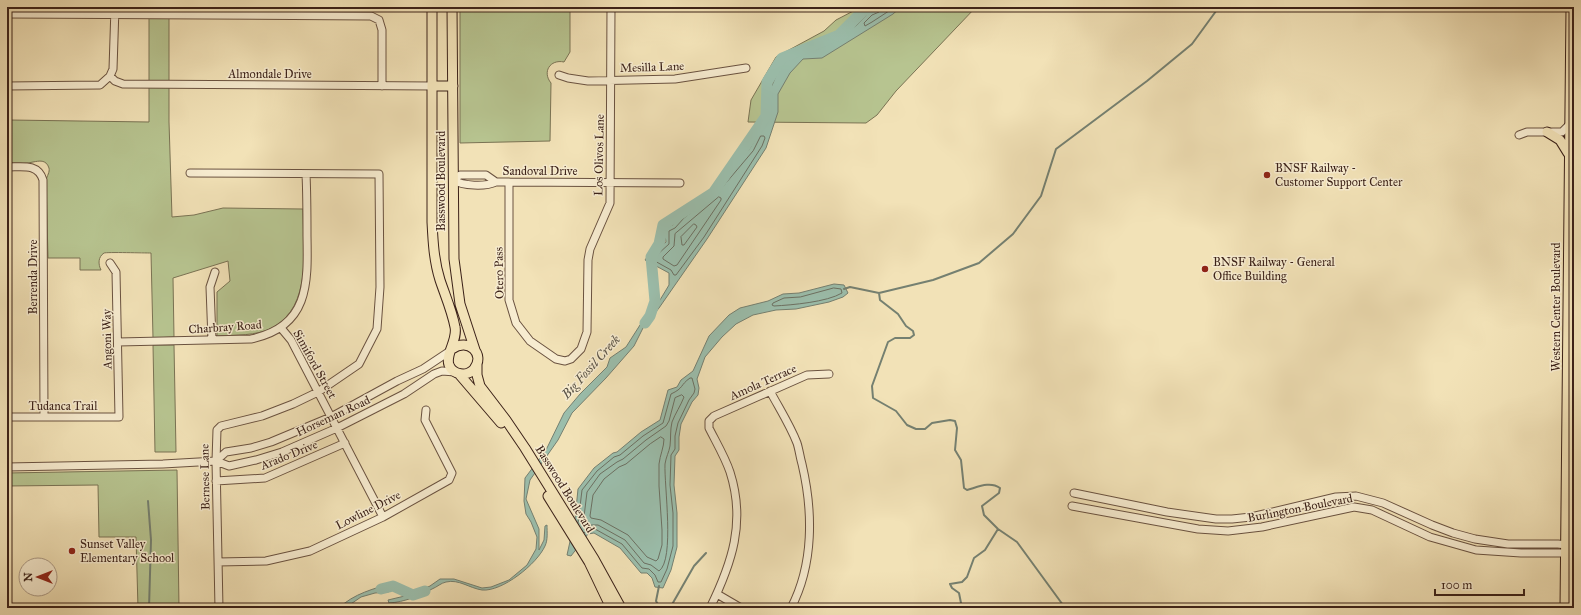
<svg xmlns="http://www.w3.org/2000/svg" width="1581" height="615" viewBox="0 0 1581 615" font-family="'IM FELL Great Primer',serif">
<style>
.green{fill:#b7c490;stroke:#7a7354}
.water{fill:#9bbeac;stroke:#758071}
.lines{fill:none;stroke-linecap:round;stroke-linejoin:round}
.shore{stroke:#6c7062;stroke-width:1}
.stream{stroke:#758071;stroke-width:2}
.river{stroke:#9bbeac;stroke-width:11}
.minor-casing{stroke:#6a5240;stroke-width:9}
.major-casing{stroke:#3c2219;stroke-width:11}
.minor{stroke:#f7ecd0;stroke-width:7}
.major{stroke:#f2e2b7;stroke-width:9}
.poi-dot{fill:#8f2418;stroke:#f7ecd0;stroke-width:1.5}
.labels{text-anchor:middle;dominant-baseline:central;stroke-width:3;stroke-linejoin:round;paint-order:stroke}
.street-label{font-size:12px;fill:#3c2219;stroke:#f7ecd0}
.poi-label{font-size:12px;fill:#3c2219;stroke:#f7ecd0;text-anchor:start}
.water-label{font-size:13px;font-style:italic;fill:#585145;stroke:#f7ecd0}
</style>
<rect width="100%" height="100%" fill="#f2e2b7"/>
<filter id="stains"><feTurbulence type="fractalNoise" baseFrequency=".005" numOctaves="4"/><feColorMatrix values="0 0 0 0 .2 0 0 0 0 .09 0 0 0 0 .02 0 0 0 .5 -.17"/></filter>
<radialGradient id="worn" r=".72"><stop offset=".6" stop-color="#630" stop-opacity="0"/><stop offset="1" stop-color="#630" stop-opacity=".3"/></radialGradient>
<!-- green -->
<path class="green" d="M149,7H169V122L172,217L194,215L223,208L303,209C303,248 313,306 272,328C256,336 235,335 217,336V292L230,281L228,261L173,278L174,337L153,338L151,253C145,253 107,252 104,253C98,257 98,264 101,270H80V258H48L46,180C47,176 50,172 49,168C46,159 39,161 33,162C27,164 19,163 13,163L10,160V120L149,122Z
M460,7H570V52L564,62C550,59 542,72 551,83L550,141L460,143Z
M861,7H976L896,91L877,115L866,123L748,122L751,100L776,57L824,31L836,20Z
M153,345H174L176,452H155Z
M177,470L179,608H138L136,537H99L98,485L7,486V473Z"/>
<!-- water -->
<path class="water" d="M880,7H901L893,14L822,58L803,59L790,73L778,94V112L766,148L707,239L659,308L643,328L634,346L606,378L572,413L558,440L530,480L526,499L539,529V550L544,540L545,526L547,525C547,532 548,540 545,546C537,564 502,592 482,590C469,588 459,579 446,582C441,583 437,587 432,589C418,596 405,602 389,603L388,600L409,595L430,586L440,579H454L482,588L491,587L509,580L527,565L536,549L537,537L531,522L526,514L524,501L525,478L546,450L564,413L580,394L607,367L610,358L626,347L640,325L660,300L669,285V273L645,260C650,252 658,249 666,242L664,228L673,225L681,215L717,187L750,148L770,114V90L783,60L792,55L839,37L857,25L869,12Z
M834,284L844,285L848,293L843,297L829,302L796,309L776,310L753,315L736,324L722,337L705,357L697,379L699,388L698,395L692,402L681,424L679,437V450L675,456L674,485L677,513V547L671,570L663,588L655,587L652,578L647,573H641L620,548L594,533L588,534L571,556L567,555L575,519L578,489L594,468L613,453L617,452L641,432L660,420L668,390L677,387L681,380L693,371L709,336L729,315L740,308L768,301L783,294L799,293Z
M394,583L399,586L388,592L375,593L361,597L345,608H339C353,594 375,588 394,583Z"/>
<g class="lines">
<!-- shore -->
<path class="shore" d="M880,7L879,12L872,15L864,23L865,26L872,22L895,7
M761,136H764L765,138L762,146L704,237L676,275H674L671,270L653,260V257L658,254L669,244V231L675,228L684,218L720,190L753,151Z
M719,197L721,198V200L677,265L674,266L663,259V257L674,246L675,234Z
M694,224L696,225L697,227L684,245H682L681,237Z
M834,288L841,289L842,293C827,302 792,305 774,306L772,305L773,303L784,298L800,297Z
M682,395L684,397C681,405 675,414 672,422C670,430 671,438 670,446C669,452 666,457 665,464C664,485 675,560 659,571L651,565L644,563L625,540L598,525H583L587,492L600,474L617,462L623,459L646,440L666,426L669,421L675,398Z
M661,437L664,439C664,447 660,455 659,464V486L662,530V545L658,559L656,561L647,557L628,535L601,520L591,518L590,516L593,495L604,479L619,467L626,464L650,444Z
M578,523L582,490L597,471L614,457L620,455L643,436L663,423L671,394C684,388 680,385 690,378H692L695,389L694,393L689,400L678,423L675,436V449L671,455L670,485L673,513V546L667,569L661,582H658L655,575L649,569L642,568L622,544L595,529L587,530L584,533"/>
<!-- stream -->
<path class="stream" d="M844,289L850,287L879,293L933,280L979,263L1013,234L1041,196L1056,149L1147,81L1192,44L1219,7
M879,293L880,300L898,314L906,326L913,331L914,335L910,338H895L888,342L872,386L873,398L896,411L907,425L916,429H925L932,423L950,420L955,421L957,428L955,450L961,460L964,488L967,490C978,487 990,481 1000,488L999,493L982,506L984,515L998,529L1017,542L1063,605L1072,608
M148,501L151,540L149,608
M659,586L656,601L660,608
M670,608L694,566L706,553
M962,608L959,593L952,588L950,584L962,582L967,577L974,558L985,550L998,529"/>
<!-- river -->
<path class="river" d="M645,323L650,316L655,301L651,257L659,244L663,225L713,193L766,116L767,82L782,58L839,35L863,11L875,7
M381,589L393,586L413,595L425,591"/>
<defs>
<path id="minor" d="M7,14L371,16L379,20L382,30V86
M559,75L568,78L588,81L675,79L746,68
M110,76L115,81L123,84L432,86
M7,86L100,85L110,76L113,69L115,7
M1519,135L1527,132H1562L1569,125
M7,167C22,167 38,163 43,180L44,417
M190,173L379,174L380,287L377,329L359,364L318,392L293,404L262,416L221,426L217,430L216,461L219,608
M460,175H486L496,182C485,187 463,186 453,180Z
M496,182L680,183
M509,182V300L516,323L530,341L556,359L565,361L571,359L581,349L587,332L588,260L590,249L610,203L611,7
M281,328L291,340L383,517
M212,340L210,287L215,272
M118,342L251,339C309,327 308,284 307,236C307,215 307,195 306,174
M770,391C779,408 790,425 797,443C799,449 800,457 802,464C813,511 814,564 791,608
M7,417H119L116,272L110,263
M216,461L226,452L251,448L271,442L331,417L397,381L423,369L450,351
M7,467L163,464L216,461L229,466L256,460L282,452L337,428L404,394L434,374L442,371L455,372
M216,481L265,478L345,443
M1074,493L1167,512L1216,519H1232L1251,517L1336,497L1356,496L1383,503L1432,525L1453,533L1475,539L1508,544H1558L1574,546
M1072,506L1198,529L1228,531L1262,527L1354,507L1372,510L1430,537L1476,550L1521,553H1566L1574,551
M218,562L266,561L310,551L383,517L449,480L452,473L425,420L426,410
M717,594L741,608
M710,608C732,563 746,522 730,472C725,457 716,442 709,428V421L714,416L807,375L829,374"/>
<path id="major" d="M432,7V222C433,242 434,261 440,280C445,295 452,311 455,327C458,340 445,354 449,365C453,375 467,377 474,369C486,354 468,337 452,349
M452,7L454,259L460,304L475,350
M432,86H453
M1547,132L1560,140L1568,153
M477,364V375L480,386L506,420L525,448L594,559L621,608
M459,374L501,423
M548,496L589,562L611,608
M1565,608L1571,7"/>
</defs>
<!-- minor casing -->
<use href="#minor" class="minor-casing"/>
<!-- major casing -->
<use href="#major" class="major-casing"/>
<!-- minor -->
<use href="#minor" class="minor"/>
<!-- major -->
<use href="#major" class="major"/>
</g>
<!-- markers -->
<g class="poi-dot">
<circle cx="1267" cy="175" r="4"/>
<circle cx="1205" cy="269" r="4"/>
<circle cx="72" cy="551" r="4"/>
</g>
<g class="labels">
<!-- street labels -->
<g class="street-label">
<text transform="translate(652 67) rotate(-2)">Mesilla Lane</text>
<text x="270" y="74">Almondale Drive</text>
<text transform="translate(599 155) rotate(-89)">Los Olivos Lane</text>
<text x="540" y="171">Sandoval Drive</text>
<text transform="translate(441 181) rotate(-90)">Basswood Boulevard</text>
<text transform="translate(499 273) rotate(-91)">Otero Pass</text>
<text transform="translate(33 277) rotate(-90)">Berrenda Drive</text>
<text transform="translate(1556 307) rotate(-90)">Western Center Boulevard</text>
<text transform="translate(225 327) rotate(-4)">Charbray Road</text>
<text transform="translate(107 339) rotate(-91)">Angoni Way</text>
<text transform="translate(315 364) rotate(61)">Simiford Street</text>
<text transform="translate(763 382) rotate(-24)">Amola Terrace</text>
<text x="63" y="406">Tudanca Trail</text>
<text transform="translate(333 416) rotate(-25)">Horseman Road</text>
<text transform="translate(289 455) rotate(-22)">Arado Drive</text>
<text transform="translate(205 477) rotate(-91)">Bernese Lane</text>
<text transform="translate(565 489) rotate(58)">Basswood Boulevard</text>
<text transform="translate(1300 508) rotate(-11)">Burlington Boulevard</text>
<text transform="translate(368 510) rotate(-27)">Lowline Drive</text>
</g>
<!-- poi labels -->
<g class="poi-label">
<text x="1275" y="168">BNSF Railway -<tspan x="1275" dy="14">Customer Support Center</tspan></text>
<text x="1213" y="262">BNSF Railway - General<tspan x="1213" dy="14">Office Building</tspan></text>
<text x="80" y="544">Sunset Valley<tspan x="80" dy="14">Elementary School</tspan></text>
</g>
<!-- water labels -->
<g class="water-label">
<text transform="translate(591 367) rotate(-48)">Big Fossil Creek</text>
</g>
</g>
<!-- margin -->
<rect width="1581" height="615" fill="none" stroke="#f2e2b7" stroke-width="24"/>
<rect x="8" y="8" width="1565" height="599" fill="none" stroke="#3c2219" stroke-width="2"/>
<rect x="12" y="12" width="1557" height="591" fill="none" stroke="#3c2219"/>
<!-- north arrow -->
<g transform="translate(38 577) rotate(270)"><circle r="19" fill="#f7ecd0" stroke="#ac9b87"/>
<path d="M0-3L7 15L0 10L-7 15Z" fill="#8f2418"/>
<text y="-6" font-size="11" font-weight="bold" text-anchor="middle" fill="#3c2219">N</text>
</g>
<!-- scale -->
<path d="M1435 589v6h89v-6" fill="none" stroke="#3c2219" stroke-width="2"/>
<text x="1441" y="589" font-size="12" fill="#3c2219" stroke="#f7ecd0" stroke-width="3" paint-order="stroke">100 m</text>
<rect width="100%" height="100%" filter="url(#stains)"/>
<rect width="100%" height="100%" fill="url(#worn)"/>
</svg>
